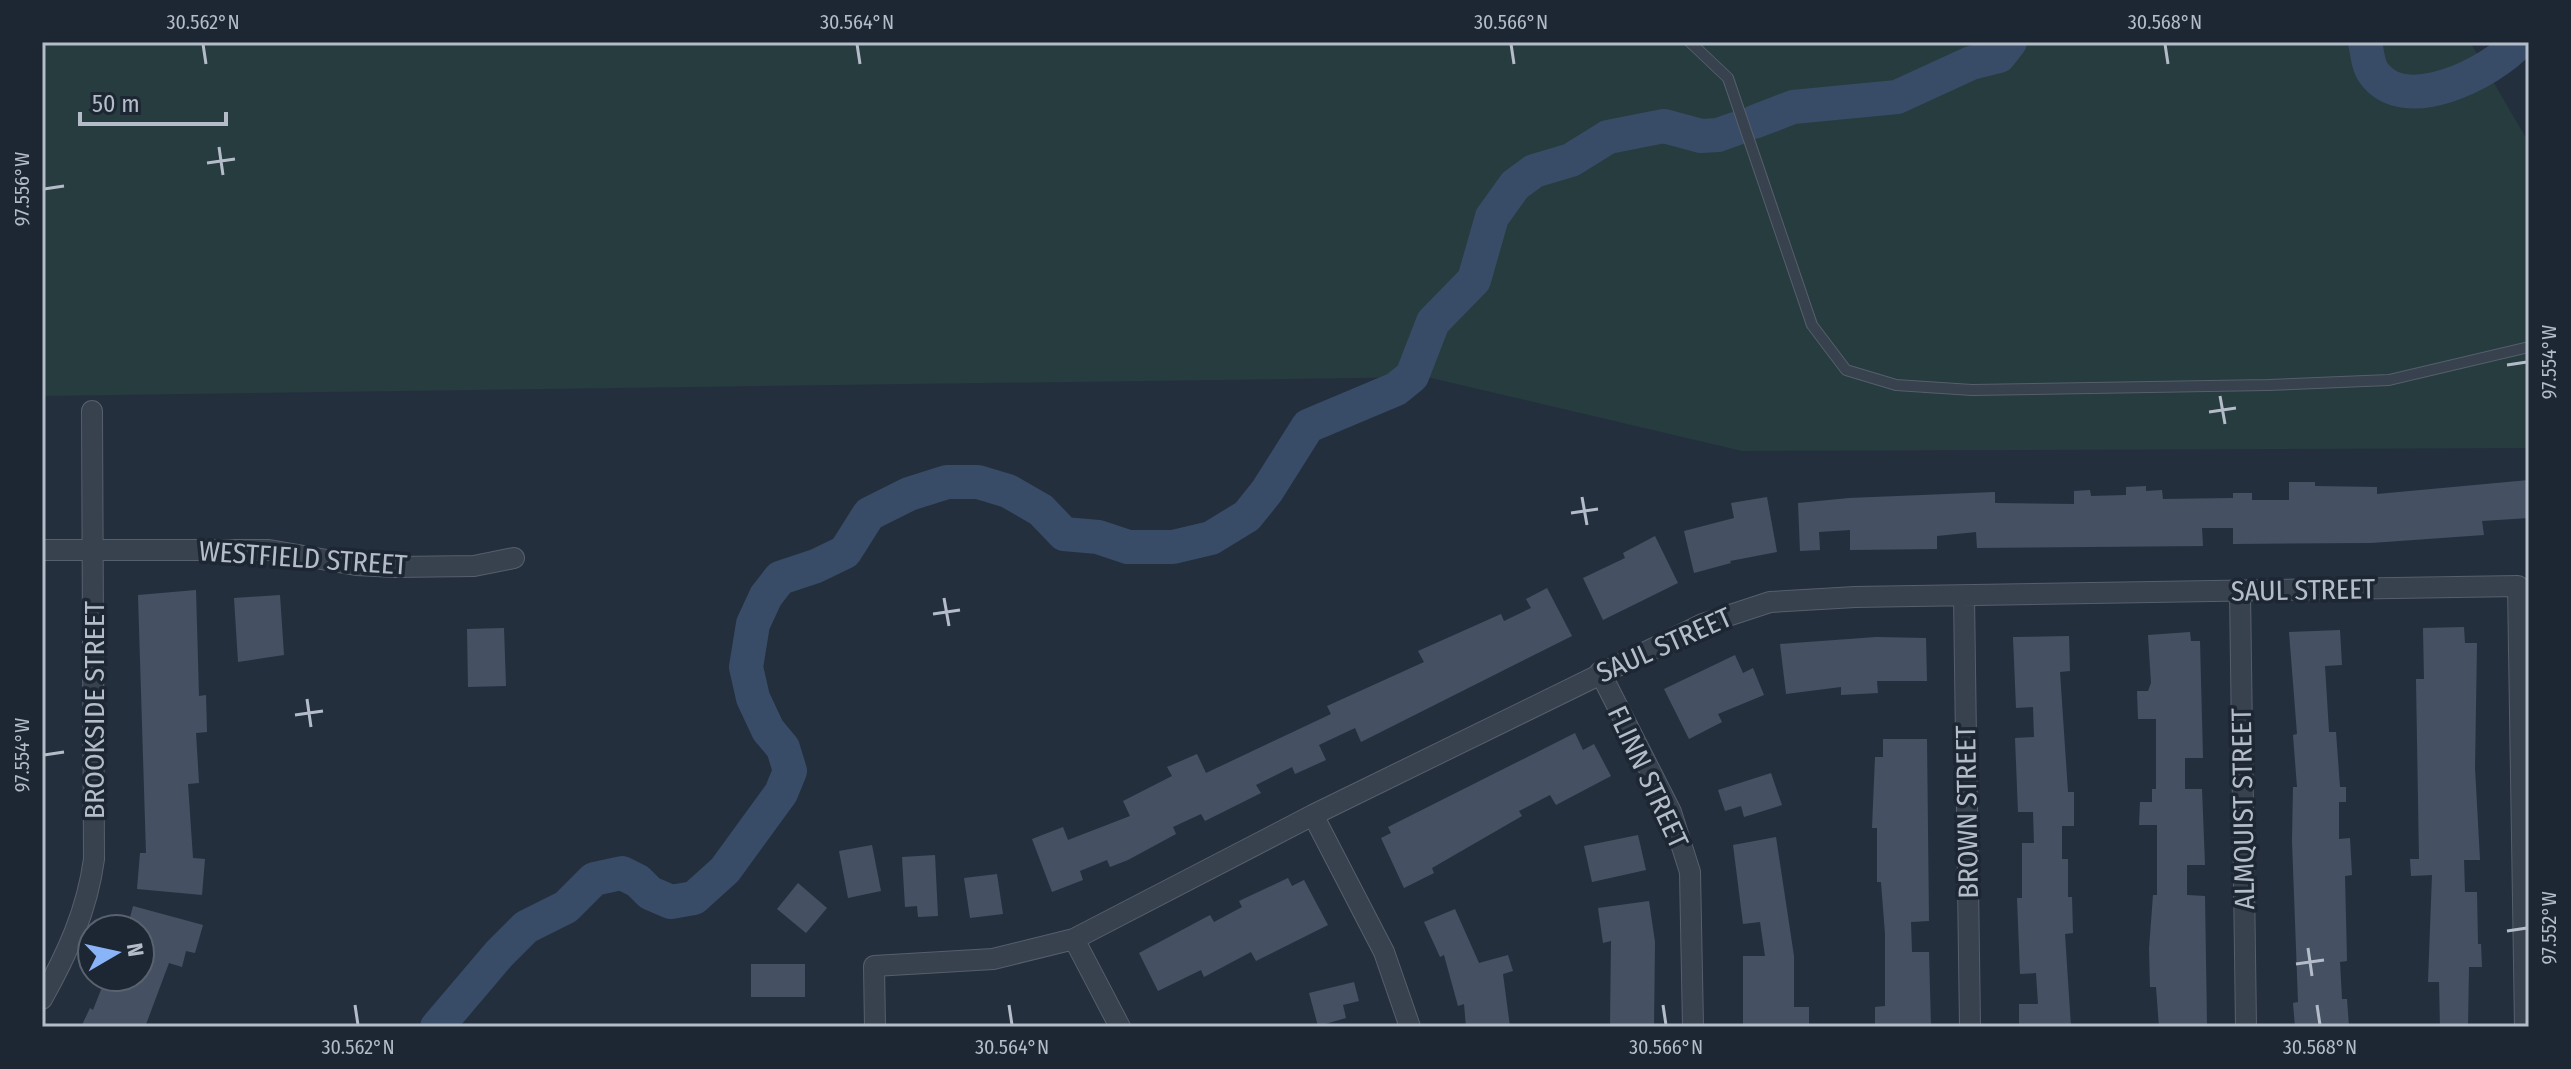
<svg xmlns="http://www.w3.org/2000/svg" width="2571" height="1069" viewBox="0 0 2571 1069" font-family="'Fira Sans Condensed',sans-serif">
<style>
.green{fill:#263c3f}
.lines{fill:none;stroke-linecap:round;stroke-linejoin:round}
.river{stroke:#394c67;stroke-width:34}
.building{fill:#455162}
.service-casing{stroke:#565f6c;stroke-width:12}
.minor-casing{stroke:#565f6c;stroke-width:22}
.service{stroke:#38414e;stroke-width:10}
.minor{stroke:#38414e;stroke-width:20}
.ticks{fill:none;stroke:#b4bcc9;stroke-width:3}
.labels{text-anchor:middle;dominant-baseline:central;stroke-width:7;stroke-linejoin:round;paint-order:stroke}
.street-label{font-size:28px;fill:#b4bcc9;stroke:#1d2633}
.neatline{fill:none;stroke:#b4bcc9;stroke-width:3}
.ticks-label{font-size:20px;text-anchor:middle;fill:#b4bcc9}
</style>
<rect width="100%" height="100%" fill="#242f3e"/>
<!-- green -->
<path class="green" d="M42,42H2470L2529,143V448L1742,451L1427,377L42,396Z"/>
<g class="lines">
<!-- river -->
<path class="river" d="M2365,42C2367,51 2368,65 2373,72C2404,118 2492,72 2519,42
M1754,122L1793,107L1897,97L1971,63L1999,56L2010,42
M437,1027L499,954L526,927L566,907L594,879L622,873L638,881L650,893L671,902L694,898L725,870L781,793L790,771L783,748L768,730L753,698L746,667L753,624L766,596L780,578L816,566L845,552L869,514L909,494L947,482H978L1008,491L1041,510L1064,534L1098,537L1128,547H1173L1211,538L1247,516L1267,491L1308,426L1396,389L1412,376L1433,322L1474,280L1492,217L1515,185L1534,171L1571,160L1608,137L1664,126L1701,136L1718,135L1735,129"/>
</g>
<!-- building -->
<path class="building" d="M2529,480V518L2482,521L2484,535L2371,543L2233,544V528H2202L2203,546L1977,548L1976,532L1937,536V549L1850,550V530L1819,532L1820,550L1800,551L1798,503L1849,498L1995,492V503L2074,504V491L2090,490L2091,496L2126,495V487L2146,486V491L2162,490L2163,499L2233,498V493H2252V500H2289V482H2315V486L2377,487V494Z
M1767,497L1777,552L1730,561L1731,563L1694,573L1684,531L1734,518L1731,503Z
M1655,536L1678,583L1603,620L1583,578L1625,558L1623,553Z
M1547,588L1572,636L1361,742L1355,728L1319,745L1326,760L1295,774L1292,767L1256,785L1261,793L1205,821L1201,814L1173,827L1176,834L1128,860L1110,867L1107,860L1080,871L1083,880L1052,892L1032,839L1063,827L1068,840L1130,816L1123,801L1172,776L1167,767L1197,754L1206,773L1331,714L1327,706L1424,662L1418,651L1501,614L1504,621L1531,608L1526,599Z
M196,590L199,696L206,695L207,732L196,733L199,783L188,784L193,858L205,859L202,895L137,889L140,853H146L138,595Z
M280,595L284,655L238,662L234,598Z
M2464,627L2465,643H2477L2475,768L2480,860H2464L2465,892H2477L2478,944H2481L2482,967H2469L2468,1027H2440L2439,982H2428L2432,875L2411,876L2410,859H2419L2416,679H2424L2423,628Z
M504,628L506,686L468,687L467,629Z
M2340,630L2342,665L2325,666L2329,732H2336L2340,787H2346V802H2339V839L2350,838L2352,875L2345,876L2347,961L2340,962L2342,999H2347L2349,1027H2295L2293,1003L2298,1002L2292,841L2293,787H2297L2293,735L2297,734L2289,632Z
M2190,632L2191,641H2200L2203,758H2185V789H2202L2205,865H2187V895L2205,896L2207,1025L2159,1027L2156,987H2150L2149,949L2153,895H2157V825H2139L2140,802H2152V789H2156V719H2138L2137,691H2148L2151,683L2148,635Z
M2069,636L2070,671L2060,672L2068,792H2074V826H2062V859H2068V897H2072L2073,933L2065,934L2071,1027H2019V1004H2038L2036,973L2020,974L2017,898H2022V843H2034L2033,812H2018L2015,738L2034,737L2033,707L2016,708L2013,637Z
M1876,637L1926,638L1927,681H1877L1878,693L1841,695V687L1786,694L1780,644Z
M1735,655L1743,673L1753,668L1764,695L1718,714L1722,722L1689,739L1664,689Z
M1575,733L1583,750L1594,744L1611,776L1556,805L1550,795L1519,811L1522,816L1432,868L1434,873L1404,888L1381,838L1391,833L1388,827Z
M1883,739H1927L1929,921L1911,922L1912,952H1929L1931,1027H1875V1007L1885,1006V934L1881,882H1877V828H1872L1875,757H1883Z
M1771,773L1782,805L1744,817L1741,806L1725,811L1718,790Z
M1638,835L1646,870L1592,882L1584,846Z
M1776,837L1794,956V1007H1809V1027H1743V956H1765L1760,922L1743,924L1733,845Z
M872,845L881,891L848,898L839,851Z
M935,855L938,916L918,917L917,906L905,907L902,857Z
M997,874L1003,914L970,918L964,878Z
M1288,878L1292,886L1304,880L1328,925L1256,961L1251,952L1204,977L1201,970L1158,991L1139,953L1210,915L1214,922L1242,907L1239,901Z
M798,883L827,908L806,933L777,909Z
M1649,901L1655,942L1654,1027H1610L1611,941L1603,943L1598,908Z
M133,906L203,925L195,953L186,951L182,967L169,963L145,1027H81L90,1008L93,1010L106,977H140V929H127Z
M1455,909L1479,963L1508,955L1513,971L1503,974L1510,1027H1466L1464,1004L1458,1006L1444,955L1440,957L1424,922Z
M751,964H805V997H751Z
M1354,982L1359,1001L1343,1005L1346,1018L1318,1026L1309,993Z"/>
<g class="lines">
<defs>
<path id="service" d="M1690,42L1728,78L1812,325L1846,370L1896,385L1972,390L2268,385L2389,380L2529,347"/>
<path id="minor" d="M42,550H269L356,565L395,567L474,566L514,558
M2240,591L2246,1027
M1964,596L1970,1027
M1600,672L1671,812L1690,872L1693,1027
M1313,815L1384,952L1410,1027
M1074,939L1120,1027
M42,999C67,954 87,911 94,859L92,411
M875,1027L874,966L993,959L1074,939L1313,815L1703,624L1770,602L1855,597L2518,586L2525,1027"/>
</defs>
<!-- service casing -->
<use href="#service" class="service-casing"/>
<!-- minor casing -->
<use href="#minor" class="minor-casing"/>
<!-- service -->
<use href="#service" class="service"/>
<!-- minor -->
<use href="#minor" class="minor"/>
</g>
<!-- ticks -->
<path class="ticks" d="M203,44L206,64M857,44L860,64M1511,44L1514,64M2165,44L2168,64M219,147L223,175M207,163L235,159M44,189L64,186M2507,365L2527,362M2220,396L2225,424M2209,412L2236,408M1582,497L1587,525M1571,513L1598,509M944,598L949,626M933,614L960,610M307,699L311,727M295,715L323,711M44,755L64,752M2507,931L2527,928M2308,948L2312,976M2296,964L2324,960M355,1005L358,1025M1009,1005L1012,1025M1663,1005L1666,1025M2317,1005L2320,1025"/>
<g class="labels">
<!-- street labels -->
<g class="street-label">
<text transform="translate(303 558) rotate(4)">WESTFIELD STREET</text>
<text transform="translate(2303 590) rotate(-1)">SAUL STREET</text>
<text transform="translate(1664 645) rotate(-24)">SAUL STREET</text>
<text transform="translate(94 710) rotate(-90)">BROOKSIDE STREET</text>
<text transform="translate(1648 777) rotate(65)">FLINN STREET</text>
<text transform="translate(2243 809) rotate(-91)">ALMQUIST STREET</text>
<text transform="translate(1967 812) rotate(-91)">BROWN STREET</text>
</g>
</g>
<!-- border -->
<rect width="2571" height="1069" fill="none" stroke="#1d2633" stroke-width="88"/>
<!-- north arrow -->
<g transform="translate(116 953) rotate(81)"><circle r="38" fill="#1d2633" stroke="#59626f" stroke-width="2"/>
<path d="M0-6L14 30L0 20L-14 30Z" fill="#8ab4f8"/>
<text y="-12" font-size="22" font-weight="bold" text-anchor="middle" fill="#b4bcc9">N</text>
</g>
<!-- scale -->
<path d="M80 112v12h146v-12" fill="none" stroke="#b4bcc9" stroke-width="4"/>
<text x="92" y="112" font-size="24" fill="#b4bcc9" stroke="#1d2633" stroke-width="6" paint-order="stroke">50 m</text>
<rect x="44" y="44" width="2483" height="981" class="neatline"/>
<g class="ticks-label">
<text x="203" y="29">30.562°N</text>
<text x="857" y="29">30.564°N</text>
<text x="1511" y="29">30.566°N</text>
<text x="2165" y="29">30.568°N</text>
<text transform="translate(22 189) rotate(-90)" y="7">97.556°W</text>
<text transform="translate(2549 362) rotate(-90)" y="7">97.554°W</text>
<text transform="translate(22 755) rotate(-90)" y="7">97.554°W</text>
<text transform="translate(2549 928) rotate(-90)" y="7">97.552°W</text>
<text x="358" y="1054">30.562°N</text>
<text x="1012" y="1054">30.564°N</text>
<text x="1666" y="1054">30.566°N</text>
<text x="2320" y="1054">30.568°N</text>
</g>
</svg>
